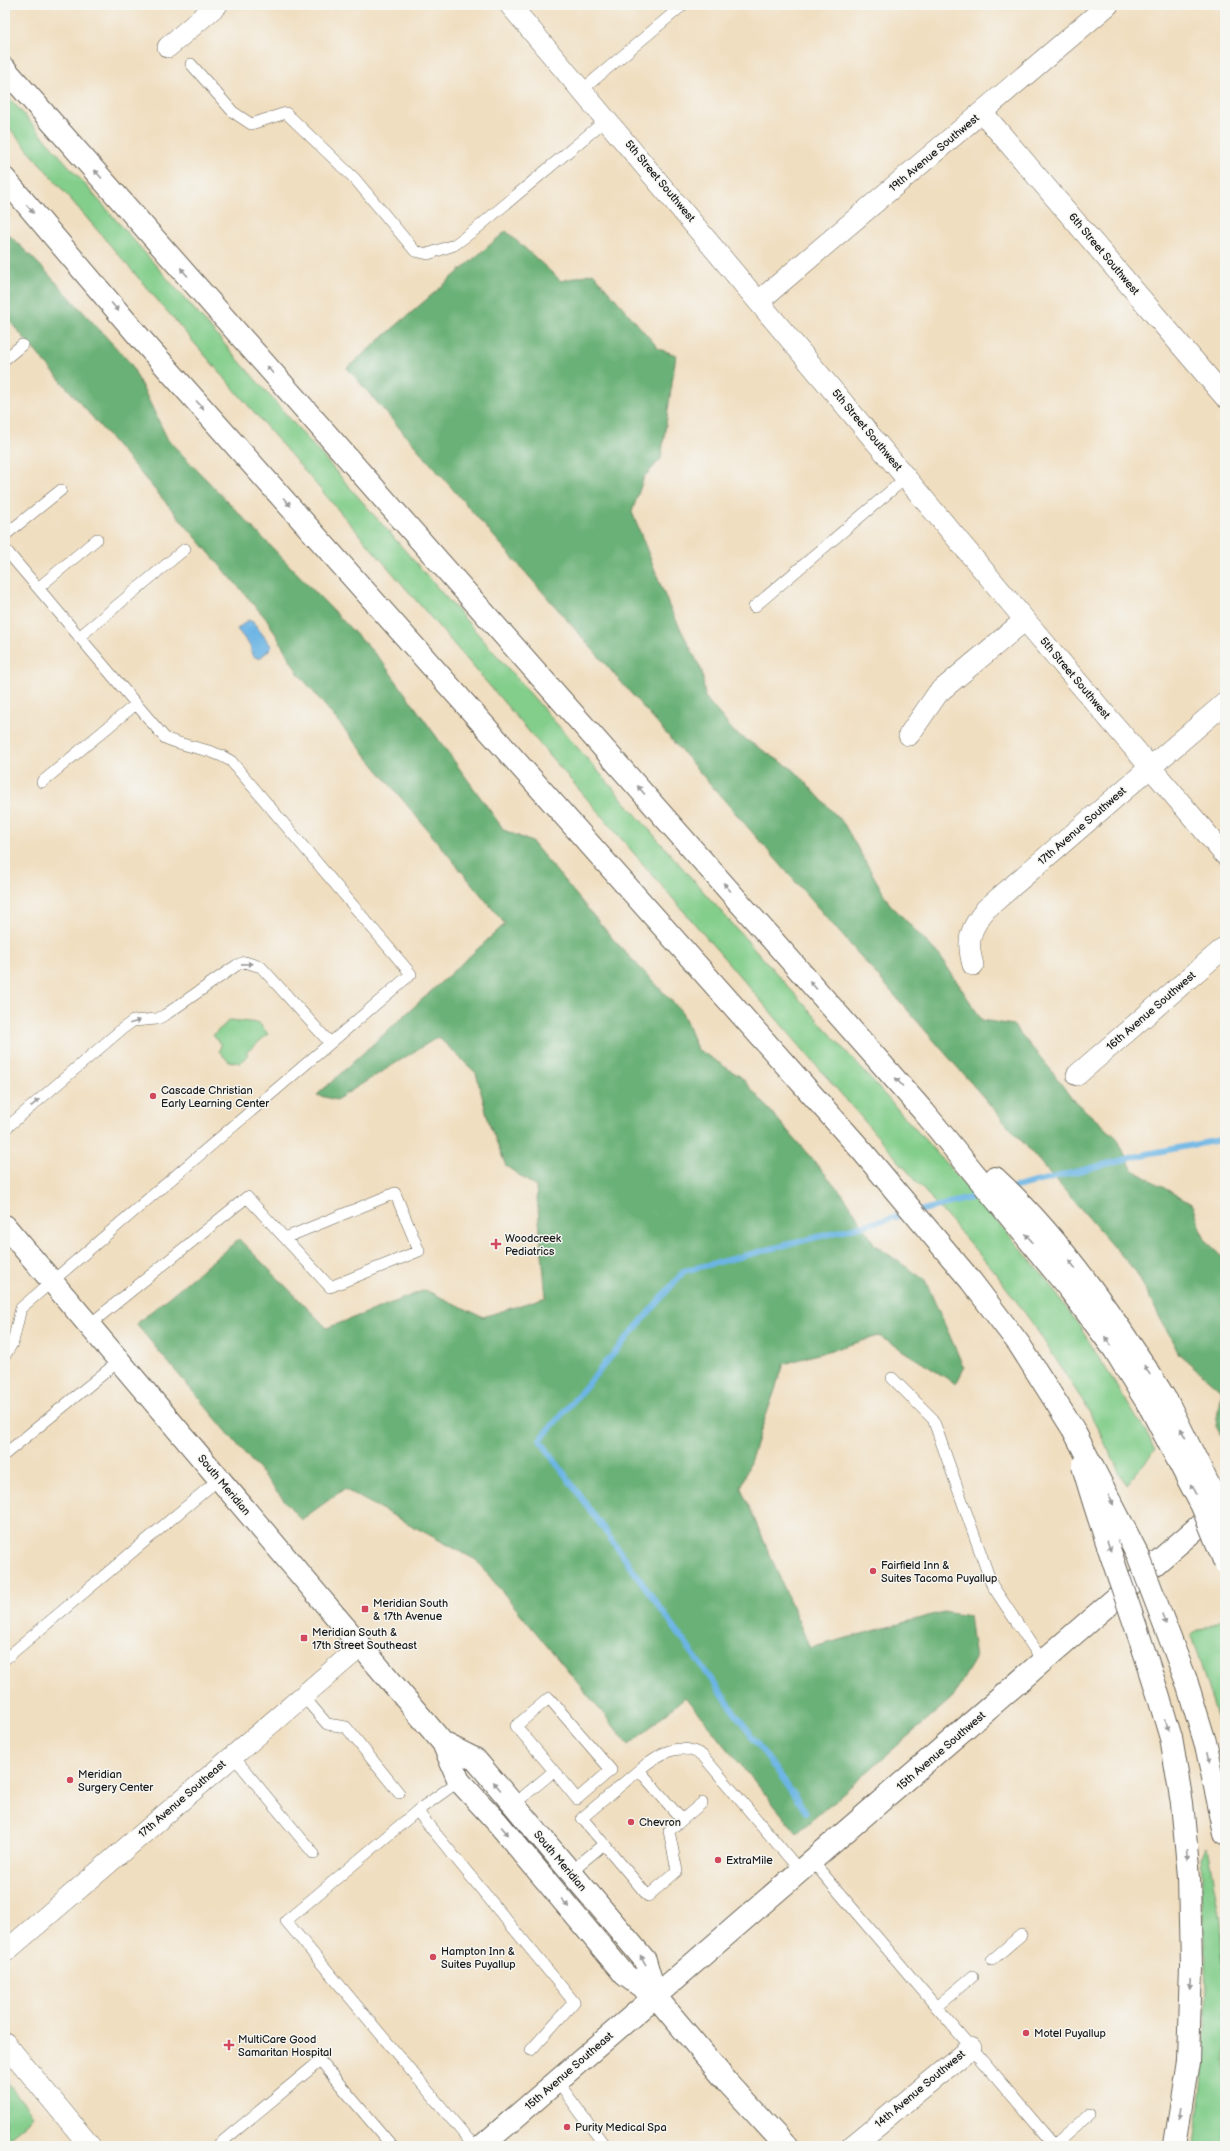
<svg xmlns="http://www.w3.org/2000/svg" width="1230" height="2151" viewBox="0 0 1230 2151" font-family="'Balsamiq Sans',sans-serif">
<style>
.green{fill:#83ce8b;stroke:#507554}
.forest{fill:#6ab177;stroke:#43664a}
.water{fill:#6cb5e4;stroke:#446880}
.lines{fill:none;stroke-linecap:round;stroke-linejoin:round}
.stream{stroke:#6cb5e4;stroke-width:6}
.service-casing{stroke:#666055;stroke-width:12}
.minor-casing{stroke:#666055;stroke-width:22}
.tertiary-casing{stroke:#666055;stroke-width:24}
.primary-casing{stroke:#666055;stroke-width:24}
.motorway-casing{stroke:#666055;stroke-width:24}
.service{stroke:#fff;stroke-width:11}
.minor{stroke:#fff;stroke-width:21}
.tertiary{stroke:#fff;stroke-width:22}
.primary{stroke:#fff;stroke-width:22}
.motorway{stroke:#fff;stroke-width:22}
.motorway-bridge-casing{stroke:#666055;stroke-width:24;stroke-linecap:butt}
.motorway-bridge{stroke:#fff;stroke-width:22}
.oneway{fill:#999}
.poi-dot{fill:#d1495b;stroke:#f6f6f2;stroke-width:1.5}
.labels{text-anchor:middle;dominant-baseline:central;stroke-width:3;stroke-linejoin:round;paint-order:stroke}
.street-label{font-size:11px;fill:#1c1c1c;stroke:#f6f6f2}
.poi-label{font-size:11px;fill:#1c1c1c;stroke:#f6f6f2;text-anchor:start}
</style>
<rect width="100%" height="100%" fill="#f6f6f2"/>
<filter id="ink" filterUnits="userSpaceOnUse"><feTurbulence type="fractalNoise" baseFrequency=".025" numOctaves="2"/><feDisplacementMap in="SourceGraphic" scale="8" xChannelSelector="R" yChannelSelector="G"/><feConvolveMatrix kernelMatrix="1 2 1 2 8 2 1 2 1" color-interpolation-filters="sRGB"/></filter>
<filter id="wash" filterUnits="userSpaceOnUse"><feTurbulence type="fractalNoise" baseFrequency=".012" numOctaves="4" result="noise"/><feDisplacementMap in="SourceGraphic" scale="16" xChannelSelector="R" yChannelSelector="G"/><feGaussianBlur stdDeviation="0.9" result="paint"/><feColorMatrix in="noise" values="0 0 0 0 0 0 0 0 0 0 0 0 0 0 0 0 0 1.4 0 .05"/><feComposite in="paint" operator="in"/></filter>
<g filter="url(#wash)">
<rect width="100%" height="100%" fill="#f0dec0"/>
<!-- green -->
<path class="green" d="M5,93L694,881L991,1214L1042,1274L1078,1324L1156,1449L1126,1485L1086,1406L1033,1324L997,1275L5,123Z
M230,1020L259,1023L268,1034L247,1052V1057L240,1063L228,1061L219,1051L221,1045L213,1035Z
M1225,1617V1742L1191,1635Z
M1207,1847L1220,1920L1225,2005V2146H1194L1203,2069L1207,1987L1201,1857Z
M5,2080L33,2115L27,2123L5,2141Z"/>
<!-- forest -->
<path class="forest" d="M5,231L41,266L131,364L168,440L381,660L504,830L532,842L613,939L682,1012L697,1049L741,1077L845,1197L875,1245L925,1280L964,1368L956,1384L879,1336L784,1364L741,1488L810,1648L943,1612L969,1616L975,1659L952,1698L797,1833L685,1697L629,1745L476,1560L344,1489L301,1520L136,1324L239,1239L327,1328L425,1290L483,1317L546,1297L536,1187L506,1166L489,1123L476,1073L438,1037L336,1100L317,1095L505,924L298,673L268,621L5,316Z
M506,231L561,281L593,273L659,349L676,355L661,459L644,477L632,512L669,606L702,671L705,697L734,732L794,770L844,824L889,903L940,956L982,1020L1013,1025L1051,1070L1072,1099L1117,1138L1132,1169L1193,1205L1205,1240L1225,1259V1438L1223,1439L1216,1426L1221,1390L1179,1354L1136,1272L347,368Z"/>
<!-- water -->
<path class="water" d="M248,620L253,622L272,647L259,659L252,655L251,647L237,629Z"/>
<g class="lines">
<!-- stream -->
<path class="stream" d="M1012,1188L1146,1154L1225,1139
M919,1211L986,1194
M806,1812L540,1440L684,1271L908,1214"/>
</g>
</g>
<g filter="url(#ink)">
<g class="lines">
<defs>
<path id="service" d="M191,64L233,112L251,124L286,113L355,179L415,251L428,254L454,245L476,229L607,119
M582,90L683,5
M5,359L22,345
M5,535L61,490
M5,549L165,738C187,748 211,748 231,761L411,974L21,1308L13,1342L5,1355
M38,588L97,539
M754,607L907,477
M79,637L185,549
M42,782L136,704
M5,1129L122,1029L133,1021L157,1019L165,1015L237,965L245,962L261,967L330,1043
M89,1325L247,1197L330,1287L419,1251L395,1193L285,1238
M892,1378L933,1419L992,1585L1043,1662
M5,1454L119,1361
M5,1659L219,1479
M303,1696L327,1724L346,1727L399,1793
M233,1756L314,1854
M639,1770C658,1754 680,1740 703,1756L801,1872
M459,1781L417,1811L286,1921L474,2146
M513,1805L554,1771L577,1799L611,1770L549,1698L516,1726L554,1771
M417,1811L574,2002L531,2050
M604,1844L582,1818L639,1770L682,1820
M813,1862L1054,2145L1091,2113
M570,1872L604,1844L648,1896L677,1871L669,1831L702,1803
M992,1960L1021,1935
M936,2007L973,1976
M557,2081L605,2146
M217,2146L320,2061L392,2146"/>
<path id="minor" d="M510,5L1025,620L1225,855
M168,47L217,5
M982,112L1225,397
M759,301L1108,5
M909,735L938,693L1025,620
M973,965C966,940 970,929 986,909L1225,703
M1077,1075L1225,947
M5,1952L360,1647
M5,2043L90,2146
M852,2146L971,2048"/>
<path id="tertiary" d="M482,2146L1221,1507"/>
<path id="primary" d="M5,1226L443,1743L459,1781L497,1822L625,1975L656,1997L729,2084L786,2146
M443,1743L475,1759L645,1960L656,1997"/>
<path id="motorway" d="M5,69L924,1112L1070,1290L1114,1349L1151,1409
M5,179L141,339L863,1152L971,1281L1019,1344L1073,1429
M995,1178C1064,1242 1118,1323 1168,1403
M1186,1680L1206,1745L1225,1833
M1156,1688L1171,1738L1182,1803L1189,1877L1191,1966L1188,2060L1175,2146"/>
</defs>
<!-- service casing -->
<use href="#service" class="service-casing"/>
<!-- minor casing -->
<use href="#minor" class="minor-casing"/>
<!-- tertiary casing -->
<use href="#tertiary" class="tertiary-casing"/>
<!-- primary casing -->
<use href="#primary" class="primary-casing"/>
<!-- motorway casing -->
<use href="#motorway" class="motorway-casing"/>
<!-- service -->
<use href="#service" class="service"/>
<!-- minor -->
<use href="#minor" class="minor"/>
<!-- tertiary -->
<use href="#tertiary" class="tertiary"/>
<!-- primary -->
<use href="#primary" class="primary"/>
<!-- motorway -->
<use href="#motorway" class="motorway"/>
<defs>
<path id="motorway-bridge" d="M1168,1403L1225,1518
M1151,1409L1202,1506L1225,1563
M1073,1429L1138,1555L1186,1680
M1083,1466C1104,1541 1133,1614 1156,1688"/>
</defs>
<!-- motorway-bridge casing -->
<use href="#motorway-bridge" class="motorway-bridge-casing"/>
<!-- motorway-bridge -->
<use href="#motorway-bridge" class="motorway-bridge"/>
</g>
<!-- one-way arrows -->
<defs><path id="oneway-solid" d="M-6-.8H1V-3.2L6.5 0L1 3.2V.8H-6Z"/></defs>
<g class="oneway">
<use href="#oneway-solid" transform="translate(98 174) rotate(-131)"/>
<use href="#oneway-solid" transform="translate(30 209) rotate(50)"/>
<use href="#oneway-solid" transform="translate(184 272) rotate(-131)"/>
<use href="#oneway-solid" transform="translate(115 307) rotate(50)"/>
<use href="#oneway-solid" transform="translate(270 370) rotate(-131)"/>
<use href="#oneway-solid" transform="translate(200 405) rotate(48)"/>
<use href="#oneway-solid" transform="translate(287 502) rotate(48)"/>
<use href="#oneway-solid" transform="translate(641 790) rotate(-131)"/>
<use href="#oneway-solid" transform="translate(727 887) rotate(-131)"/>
<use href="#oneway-solid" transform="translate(247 964) rotate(1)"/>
<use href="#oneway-solid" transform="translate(813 985) rotate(-131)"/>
<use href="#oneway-solid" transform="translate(135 1022) rotate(-17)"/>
<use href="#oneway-solid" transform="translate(899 1082) rotate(-131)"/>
<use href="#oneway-solid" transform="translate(35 1103) rotate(-41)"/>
<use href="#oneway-solid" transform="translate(1029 1238) rotate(-130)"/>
<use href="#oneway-solid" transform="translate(1072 1264) rotate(-128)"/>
<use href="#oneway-solid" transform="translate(1108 1341) rotate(-127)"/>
<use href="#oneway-solid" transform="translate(1147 1370) rotate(-122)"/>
<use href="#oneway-solid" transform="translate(1183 1433) rotate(-117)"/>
<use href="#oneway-solid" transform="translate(1193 1489) rotate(-118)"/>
<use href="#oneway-solid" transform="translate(1111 1500) rotate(63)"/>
<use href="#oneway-solid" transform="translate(1109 1546) rotate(70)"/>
<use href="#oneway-solid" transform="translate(1164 1619) rotate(68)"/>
<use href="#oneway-solid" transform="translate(1167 1725) rotate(74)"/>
<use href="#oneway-solid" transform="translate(1209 1757) rotate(78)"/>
<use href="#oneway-solid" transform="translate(497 1786) rotate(-130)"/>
<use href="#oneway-solid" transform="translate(505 1831) rotate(50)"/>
<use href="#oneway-solid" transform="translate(1187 1854) rotate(84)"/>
<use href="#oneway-solid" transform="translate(565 1903) rotate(50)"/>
<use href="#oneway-solid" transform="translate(643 1960) rotate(-120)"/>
<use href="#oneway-solid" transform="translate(1191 1983) rotate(92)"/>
<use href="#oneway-solid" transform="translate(1180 2113) rotate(98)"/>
</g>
</g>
<!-- markers -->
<g class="poi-dot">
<circle cx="153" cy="1096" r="4"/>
<path d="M494 1238h4v4h4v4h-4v4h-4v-4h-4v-4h4z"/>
<circle cx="873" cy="1571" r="4"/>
<rect x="361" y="1605" width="8" height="8" rx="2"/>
<rect x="300" y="1634" width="8" height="8" rx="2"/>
<circle cx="70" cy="1780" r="4"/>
<circle cx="631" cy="1822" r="4"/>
<circle cx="718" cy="1860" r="4"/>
<circle cx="433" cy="1957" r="4"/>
<circle cx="1026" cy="2033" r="4"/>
<path d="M227 2039h4v4h4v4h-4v4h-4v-4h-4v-4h4z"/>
<circle cx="567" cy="2127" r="4"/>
</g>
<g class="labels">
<!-- street labels -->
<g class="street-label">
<text transform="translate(934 153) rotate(-40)">19th Avenue Southwest</text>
<text transform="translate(660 181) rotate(50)">5th Street Southwest</text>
<text transform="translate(1104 254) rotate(50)">6th Street Southwest</text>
<text transform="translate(867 430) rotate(50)">5th Street Southwest</text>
<text transform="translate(1075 678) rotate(50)">5th Street Southwest</text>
<text transform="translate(1082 826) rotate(-41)">17th Avenue Southwest</text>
<text transform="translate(1151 1011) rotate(-41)">16th Avenue Southwest</text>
<text transform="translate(224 1485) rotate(50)">South Meridian</text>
<text transform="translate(941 1751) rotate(-41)">15th Avenue Southwest</text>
<text transform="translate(182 1799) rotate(-41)">17th Avenue Southeast</text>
<text transform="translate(560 1861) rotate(50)">South Meridian</text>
<text transform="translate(569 2071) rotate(-41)">15th Avenue Southeast</text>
<text transform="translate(920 2089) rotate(-40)">14th Avenue Southwest</text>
</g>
<!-- poi labels -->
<g class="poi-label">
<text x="161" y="1090">Cascade Christian<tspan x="161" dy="13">Early Learning Center</tspan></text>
<text x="505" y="1238">Woodcreek<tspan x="505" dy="13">Pediatrics</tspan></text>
<text x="881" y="1565">Fairfield Inn &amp;<tspan x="881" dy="13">Suites Tacoma Puyallup</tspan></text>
<text x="373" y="1603">Meridian South<tspan x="373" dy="13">&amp; 17th Avenue</tspan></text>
<text x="312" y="1632">Meridian South &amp;<tspan x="312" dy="13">17th Street Southeast</tspan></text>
<text x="78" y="1774">Meridian<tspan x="78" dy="13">Surgery Center</tspan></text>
<text x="639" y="1822">Chevron</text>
<text x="726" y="1860">ExtraMile</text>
<text x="441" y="1951">Hampton Inn &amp;<tspan x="441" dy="13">Suites Puyallup</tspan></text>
<text x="1034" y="2033">Motel Puyallup</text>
<text x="238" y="2039">MultiCare Good<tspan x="238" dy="13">Samaritan Hospital</tspan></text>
<text x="575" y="2127">Purity Medical Spa</text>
</g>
</g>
<!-- margin -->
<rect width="1230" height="2151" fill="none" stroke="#f6f6f2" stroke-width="20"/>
</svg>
